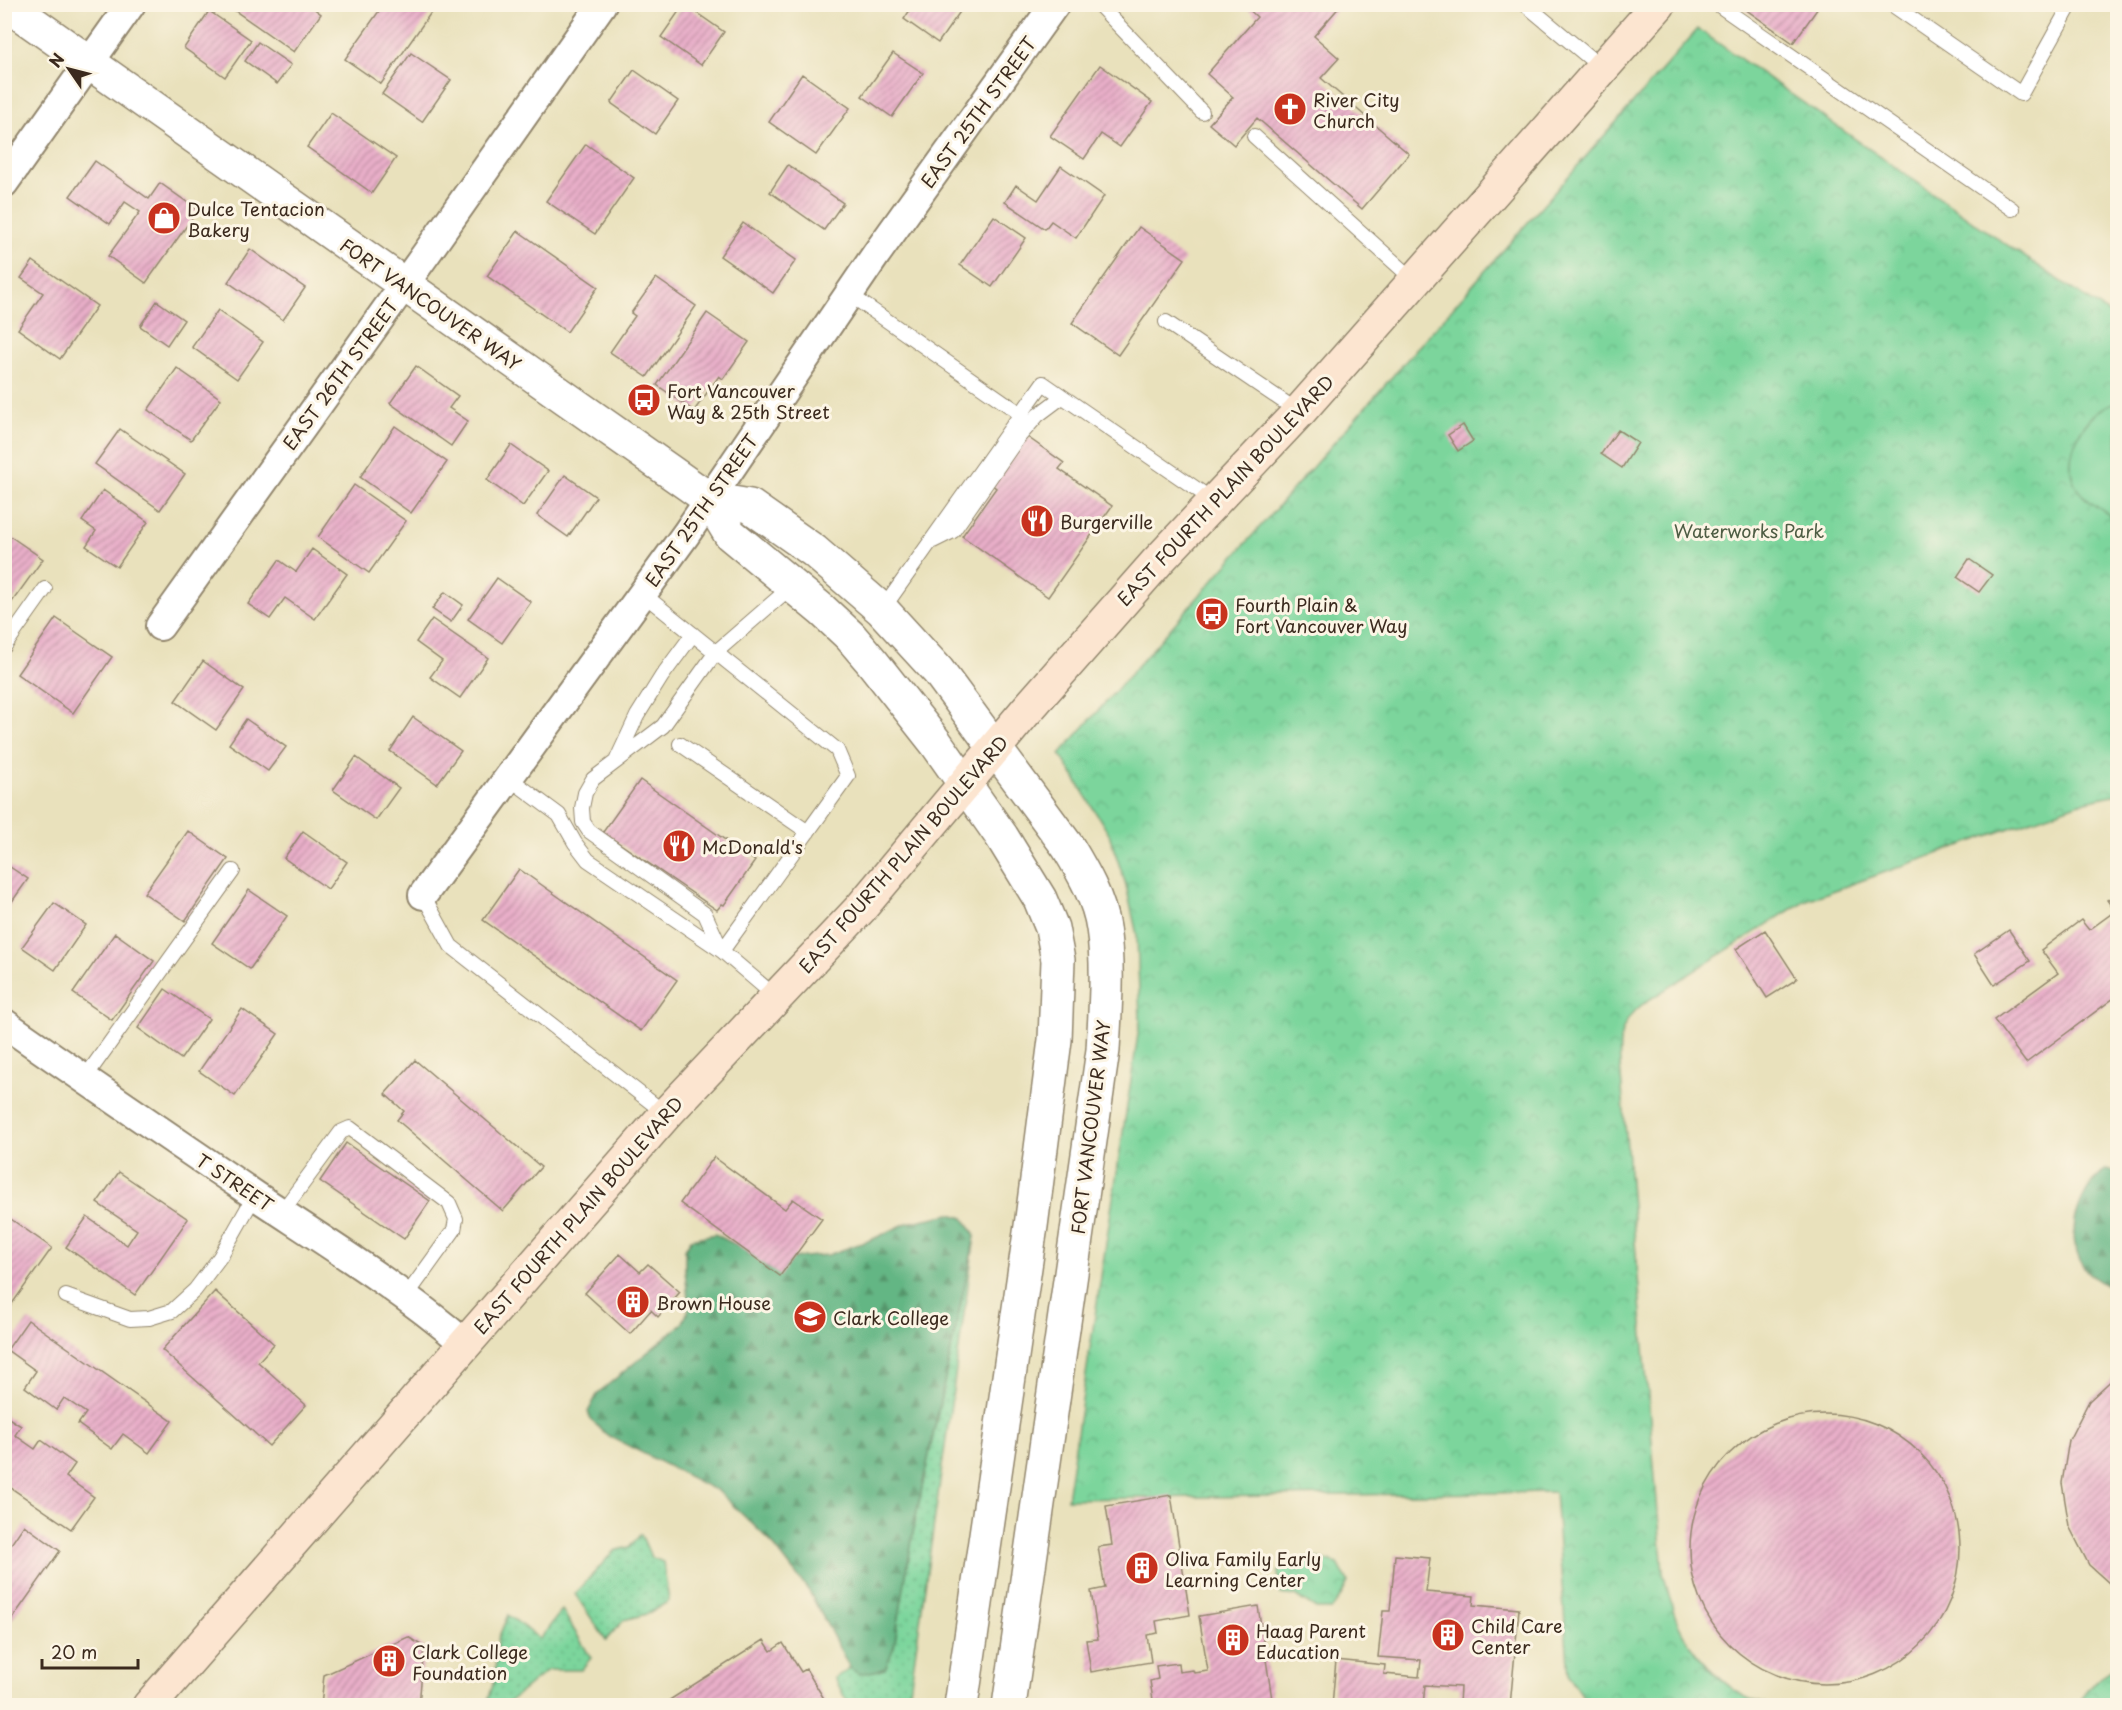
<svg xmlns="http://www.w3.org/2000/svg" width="2122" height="1710" viewBox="0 0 2122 1710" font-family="'Playpen Sans',sans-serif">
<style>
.grass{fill:url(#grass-dots);stroke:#5b805d;stroke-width:1.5}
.forest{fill:url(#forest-firs);stroke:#507051;stroke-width:1.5}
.park{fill:url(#park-crowns);stroke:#5b805d;stroke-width:1.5}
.pitch{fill:#7bd59c;stroke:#5b805d;stroke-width:1.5}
.building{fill:url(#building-hatch)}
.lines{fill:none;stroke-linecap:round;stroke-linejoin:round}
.service-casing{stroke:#92866d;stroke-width:16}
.minor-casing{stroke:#92866d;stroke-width:32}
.tertiary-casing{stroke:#92866d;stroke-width:36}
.secondary-casing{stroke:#92866d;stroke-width:36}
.service{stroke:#fff;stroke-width:14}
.minor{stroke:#fff;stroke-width:28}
.tertiary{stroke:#fff;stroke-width:33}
.secondary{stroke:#fce5d0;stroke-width:33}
.labels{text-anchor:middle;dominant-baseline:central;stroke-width:6;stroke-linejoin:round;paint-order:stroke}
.poi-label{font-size:18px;fill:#3b2a1e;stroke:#fcf5e5;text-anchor:start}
.street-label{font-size:18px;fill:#3b2a1e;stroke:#fcf5e5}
.park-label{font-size:18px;fill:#4e5d44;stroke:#fcf5e5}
</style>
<defs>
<pattern id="grass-dots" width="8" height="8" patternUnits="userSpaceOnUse" patternTransform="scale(1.5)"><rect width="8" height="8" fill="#7bd59c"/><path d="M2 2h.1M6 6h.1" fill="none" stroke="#6bb786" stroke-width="1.8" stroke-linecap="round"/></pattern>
<pattern id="forest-firs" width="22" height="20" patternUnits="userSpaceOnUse" patternTransform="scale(1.5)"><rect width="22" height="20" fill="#64b684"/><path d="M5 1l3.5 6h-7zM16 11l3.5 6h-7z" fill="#54946b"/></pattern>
<pattern id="park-crowns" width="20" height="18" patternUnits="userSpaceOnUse" patternTransform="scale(1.5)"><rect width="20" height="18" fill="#7bd59c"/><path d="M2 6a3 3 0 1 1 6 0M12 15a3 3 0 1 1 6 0" fill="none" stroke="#6bb786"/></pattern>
<pattern id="building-hatch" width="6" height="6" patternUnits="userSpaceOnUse" patternTransform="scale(1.5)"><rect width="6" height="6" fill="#e9afc9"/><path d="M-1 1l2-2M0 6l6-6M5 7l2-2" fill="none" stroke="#be8fa3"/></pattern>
</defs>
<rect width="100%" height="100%" fill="#fcf5e5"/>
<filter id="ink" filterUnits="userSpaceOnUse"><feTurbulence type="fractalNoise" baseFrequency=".0167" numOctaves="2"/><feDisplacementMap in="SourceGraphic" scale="12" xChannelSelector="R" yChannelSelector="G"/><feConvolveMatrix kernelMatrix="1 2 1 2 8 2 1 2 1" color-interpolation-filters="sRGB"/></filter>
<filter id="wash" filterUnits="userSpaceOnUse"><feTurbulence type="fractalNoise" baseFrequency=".008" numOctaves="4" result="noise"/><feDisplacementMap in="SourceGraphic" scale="24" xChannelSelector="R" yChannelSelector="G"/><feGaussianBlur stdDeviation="1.35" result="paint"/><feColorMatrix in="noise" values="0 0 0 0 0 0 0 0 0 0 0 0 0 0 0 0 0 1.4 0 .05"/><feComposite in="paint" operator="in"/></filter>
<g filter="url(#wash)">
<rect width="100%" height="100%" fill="#e9e1bc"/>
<!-- grass -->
<path class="grass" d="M975,1236L908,1705H849L834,1678L850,1668L859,1674L894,1647L915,1521Z
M641,1534L651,1557L663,1562L669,1601L650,1613L624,1620L606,1640L575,1594L614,1551L629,1547Z
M562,1610L591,1658L581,1670H548L505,1705H487L494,1681L498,1639L508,1615L540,1639Z"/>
<!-- forest -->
<path class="forest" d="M2105,1170L2117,1172V1290C2069,1274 2064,1227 2089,1187C2093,1181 2100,1176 2105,1170Z
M950,1214L964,1218L975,1236L915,1521L894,1647L885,1669L859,1674L850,1668L809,1591L771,1542L719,1492L607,1435L592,1421L588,1412L598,1393L682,1324L689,1309L685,1270V1249L691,1239L715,1234L740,1247L780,1259L828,1255L873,1239L907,1223Z"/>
<!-- park -->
<path class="park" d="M1698,29L1988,232L2117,319V794L2086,801L1804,901L1644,1003C1621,1021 1618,1036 1620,1065L1663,1572C1668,1590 1671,1608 1679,1626C1690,1651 1721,1683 1745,1697C1752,1700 1760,1703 1767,1705H1589L1569,1676L1555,1492L1067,1499L1140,1021L1137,935L1126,885L1109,834L1060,754Z
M1314,1557L1338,1564L1348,1582L1341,1596L1332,1609H1316L1296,1596L1280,1594L1278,1572L1294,1560Z
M2117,1666V1705H2077L2096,1680Z"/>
<!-- pitch -->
<path class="pitch" d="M2117,402H2118L2117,520C2104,511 2086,502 2077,488C2058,458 2085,410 2117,402Z"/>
<g id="blocks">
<!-- building -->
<path class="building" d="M239,4H308L321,14L294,52L234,10Z
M384,4H437L381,84L345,59Z
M684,4L724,32L701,65L661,37Z
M914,4H962L964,6L938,43L904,19Z
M1243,4H1342L1314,36L1339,58L1321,78L1409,154L1362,209L1257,118L1234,145L1209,124L1233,97L1207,74L1257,17Z
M1738,4H1812L1818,8L1793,43Z
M209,11L251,40L225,77L184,48Z
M258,42L291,65L277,84L245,61Z
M411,53L451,80L422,122L382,94Z
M893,53L923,73L892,117L862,96Z
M1100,65L1152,102L1120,147L1101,134L1084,159L1050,136Z
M634,70L678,101L655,134L611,103Z
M802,74L850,108L816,155L769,122Z
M331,113L396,158L372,193L307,147Z
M586,144L634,178L595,234L546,201Z
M95,161L149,199L160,183L198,210L146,283L108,256L140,212L125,202L110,224L70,196Z
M788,165L843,203L824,230L770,192Z
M1061,166L1104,196L1076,238L1051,221L1045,229L1005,202L1016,185L1038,200Z
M994,216L1026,238L992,287L960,265Z
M743,223L796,260L773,293L720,256Z
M1139,227L1185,259L1118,355L1072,323Z
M518,231L598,287L567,332L487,276Z
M250,249L305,288L283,320L228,282Z
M33,261L97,306L60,359L18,329L43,293L21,278Z
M656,278L696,306L647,377L610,352L635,316L631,313Z
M157,301L184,320L167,345L140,326Z
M218,310L263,342L237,379L192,347Z
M707,313L749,342L723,379L719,376L694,411L657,385Z
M416,366L458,396L449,408L468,421L451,446L390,403Z
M177,368L221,399L191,440L148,410Z
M1463,425L1473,441L1458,451L1448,435Z
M395,426L447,462L411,513L360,477Z
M120,429L185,474L160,510L95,464Z
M1618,430L1638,443L1622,468L1601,454Z
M1026,436L1064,463L1059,469L1112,506L1048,597L962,536L996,488L991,484Z
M511,445L548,471L523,506L487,480Z
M565,475L596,497L568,537L537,515Z
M354,485L406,521L369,573L318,537Z
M103,490L148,522L117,567L86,546L96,531L82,521Z
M4,532L43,559L4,613Z
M312,549L347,574L315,619L285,598L270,619L248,604L279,560L296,572Z
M1969,559L1992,575L1979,592L1957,577Z
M497,578L531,602L502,643L468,619Z
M445,592L463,605L451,622L432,609Z
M56,618L112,657L73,713L17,674Z
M432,619L488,658L460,698L430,677L442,661L416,642Z
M203,661L244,690L216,730L175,701Z
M413,717L461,751L437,784L390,751Z
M246,719L286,747L268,771L229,744Z
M356,757L399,788L376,820L333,790Z
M640,780L755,861L724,905L722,904L717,910L603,832Z
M188,831L228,859L185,921L144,893Z
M303,831L347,862L328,889L284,858Z
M4,863L28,879L4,913Z
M519,869L677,980L641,1031L483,920Z
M249,890L287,916L250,969L212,943Z
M2118,893V995L2026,1063L1994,1020L2058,973L2041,950L2081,920L2089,930L2115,911L2107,900Z
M54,903L86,925L55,970L22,947Z
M1765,930L1797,979L1767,998L1736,949Z
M2009,930L2030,961L1994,985L1974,954Z
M115,933L154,961L112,1020L73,993Z
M165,989L209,1019L181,1059L138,1028Z
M242,1009L278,1034L235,1096L199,1071Z
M415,1060L541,1167L503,1211L397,1120L404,1111L385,1094Z
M346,1143L430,1201L404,1239L320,1181Z
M714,1157L785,1209L793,1199L822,1219L780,1276L680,1203Z
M119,1172L188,1219L135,1295L66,1247L87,1217L127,1245L137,1230L97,1203Z
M8,1217L52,1248L4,1315V1222Z
M620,1254L640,1272L648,1264L680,1292L658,1317L651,1310L630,1334L585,1293Z
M215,1291L274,1344L258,1362L306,1405L269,1446L162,1350Z
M28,1320L172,1421L149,1453L123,1434L112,1449L78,1424L86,1413L64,1398L56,1410L25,1387L36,1371L7,1350Z
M2118,1374V1591L2089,1565L2069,1526L2062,1483L2069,1440L2089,1401Z
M1690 1549a135 135 0 1 1 270 0a135 135 0 1 1-270 0Z
M4,1415L21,1426L15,1435L35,1449L41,1440L75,1464L66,1477L94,1497L71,1529L4,1483Z
M1171,1495L1190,1615L1156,1621L1158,1633L1147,1635L1151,1662L1091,1672L1086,1640L1098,1639L1091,1591L1105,1588L1098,1547L1112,1545L1106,1506Z
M24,1525L60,1551L5,1629V1553Z
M1395,1555L1430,1558L1426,1592L1474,1596L1473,1605L1519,1609L1510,1706H1462L1459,1704L1460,1687L1425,1685L1423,1706H1332L1336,1660L1385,1665L1384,1674L1419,1677L1421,1660L1378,1657L1383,1611H1390Z
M1258,1606L1273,1706H1154L1150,1681L1158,1679L1156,1666L1178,1663L1179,1672L1193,1670L1194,1673L1208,1671L1199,1616Z
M408,1637L424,1647L419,1706H321L324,1675Z
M764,1640L771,1651L783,1643L801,1672L806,1669L826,1702L822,1706H660Z"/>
</g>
</g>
<g filter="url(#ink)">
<use href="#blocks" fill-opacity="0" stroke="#92866d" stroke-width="1.5"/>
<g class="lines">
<defs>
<path id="service" d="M1098,4L1202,112
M1525,4L1603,69
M1717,4L2012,209
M1891,4L2021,94L2071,4
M1254,136L1415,281
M849,294L1021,414
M1166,322L1299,412
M933,541L953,531L1017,439L1038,415L1062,397
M643,594L837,750L848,776L722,951
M882,610L1043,383L1214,501
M4,647L45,589
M680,744L808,832
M617,759L637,716L662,676L693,634
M509,778L559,815L575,843L588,860L722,951L776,997
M423,895L451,946L666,1114
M722,951L705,914L589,831L583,822L582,808L585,793L593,779L663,726L716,652L792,586
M84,1079L233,871
M281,1213L341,1132L350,1128L449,1203L456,1219L454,1230L405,1298
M66,1296L130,1319L149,1318L172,1311L195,1290L220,1257L255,1195"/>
<path id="minor" d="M4,183L131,4
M160,626L426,254L602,4
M423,895L686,534L877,253L1055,4
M4,1023C88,1082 172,1139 256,1196C327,1243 400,1288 464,1343"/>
<path id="tertiary" d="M6,4L709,499L730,534L822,610L850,636L873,663L936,743L1002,837L1040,899L1052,928L1058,960L1055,1040L1031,1226L961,1706
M709,499L750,506L814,551L882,610L938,671L1068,847C1083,872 1099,899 1103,928C1109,967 1105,1010 1103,1050L1009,1706"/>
<path id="secondary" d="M149,1706L666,1114L860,909L1025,712L1158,561L1299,412L1659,4"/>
</defs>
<!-- service casing -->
<use href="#service" class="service-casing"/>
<!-- minor casing -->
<use href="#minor" class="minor-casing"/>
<!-- tertiary casing -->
<use href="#tertiary" class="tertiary-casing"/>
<!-- secondary casing -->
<use href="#secondary" class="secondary-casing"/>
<!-- service -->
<use href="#service" class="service"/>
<!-- minor -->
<use href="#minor" class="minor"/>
<!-- tertiary -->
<use href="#tertiary" class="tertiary"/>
<!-- secondary -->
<use href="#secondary" class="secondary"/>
</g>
</g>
<!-- icons -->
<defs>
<symbol id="church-disc" viewBox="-11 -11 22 22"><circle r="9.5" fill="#c8321e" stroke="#fcf5e5"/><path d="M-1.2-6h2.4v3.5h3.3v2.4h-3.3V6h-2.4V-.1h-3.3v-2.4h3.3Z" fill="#fff"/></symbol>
<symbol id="shop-disc" viewBox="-11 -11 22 22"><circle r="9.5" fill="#c8321e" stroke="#fcf5e5"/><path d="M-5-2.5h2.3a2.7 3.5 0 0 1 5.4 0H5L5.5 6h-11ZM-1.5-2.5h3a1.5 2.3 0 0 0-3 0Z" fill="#fff"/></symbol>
<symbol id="bus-disc" viewBox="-11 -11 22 22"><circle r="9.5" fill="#c8321e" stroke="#fcf5e5"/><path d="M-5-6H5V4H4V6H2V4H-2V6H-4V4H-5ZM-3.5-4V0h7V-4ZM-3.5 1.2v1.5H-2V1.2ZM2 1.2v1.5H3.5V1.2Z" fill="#fff"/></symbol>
<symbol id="restaurant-disc" viewBox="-11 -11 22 22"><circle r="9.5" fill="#c8321e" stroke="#fcf5e5"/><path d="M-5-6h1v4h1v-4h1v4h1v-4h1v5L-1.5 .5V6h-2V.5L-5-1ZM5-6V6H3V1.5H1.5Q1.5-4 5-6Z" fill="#fff"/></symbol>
<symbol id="building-disc" viewBox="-11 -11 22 22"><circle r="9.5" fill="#c8321e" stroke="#fcf5e5"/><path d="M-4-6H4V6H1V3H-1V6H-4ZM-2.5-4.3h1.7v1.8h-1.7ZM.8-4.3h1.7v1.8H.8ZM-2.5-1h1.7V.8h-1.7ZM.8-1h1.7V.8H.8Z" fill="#fff"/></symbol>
<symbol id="university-disc" viewBox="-11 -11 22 22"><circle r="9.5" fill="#c8321e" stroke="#fcf5e5"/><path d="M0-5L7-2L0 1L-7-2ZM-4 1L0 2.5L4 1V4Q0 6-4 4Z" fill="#fff"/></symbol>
</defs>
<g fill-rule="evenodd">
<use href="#church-disc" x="1271" y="90" width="38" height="38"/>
<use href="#shop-disc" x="145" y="199" width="38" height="38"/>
<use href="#bus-disc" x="625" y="381" width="38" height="38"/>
<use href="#restaurant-disc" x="1018" y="502" width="38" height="38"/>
<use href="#bus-disc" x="1193" y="595" width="38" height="38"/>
<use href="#restaurant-disc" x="660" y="827" width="38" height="38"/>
<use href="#building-disc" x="614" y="1283" width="38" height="38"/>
<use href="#university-disc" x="791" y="1298" width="38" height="38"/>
<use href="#building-disc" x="1123" y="1549" width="38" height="38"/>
<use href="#building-disc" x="1429" y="1616" width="38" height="38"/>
<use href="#building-disc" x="1214" y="1621" width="38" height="38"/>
<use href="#building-disc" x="370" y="1642" width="38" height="38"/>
</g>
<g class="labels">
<!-- poi labels -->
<g class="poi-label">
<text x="1313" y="99">River City<tspan x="1313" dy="21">Church</tspan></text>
<text x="187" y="208">Dulce Tentacion<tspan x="187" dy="21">Bakery</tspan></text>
<text x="667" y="390">Fort Vancouver<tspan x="667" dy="21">Way &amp; 25th Street</tspan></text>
<text x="1060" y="521">Burgerville</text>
<text x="1235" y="604">Fourth Plain &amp;<tspan x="1235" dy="21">Fort Vancouver Way</tspan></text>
<text x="702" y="846">McDonald's</text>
<text x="656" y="1302">Brown House</text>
<text x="833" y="1317">Clark College</text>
<text x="1165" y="1558">Oliva Family Early<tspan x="1165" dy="21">Learning Center</tspan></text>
<text x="1471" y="1625">Child Care<tspan x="1471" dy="21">Center</tspan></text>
<text x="1256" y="1630">Haag Parent<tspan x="1256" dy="21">Education</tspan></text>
<text x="412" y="1651">Clark College<tspan x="412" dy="21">Foundation</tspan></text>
</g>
<!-- street labels -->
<g class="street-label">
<text transform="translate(978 112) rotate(-54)">EAST 25TH STREET</text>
<text transform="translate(431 304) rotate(35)">FORT VANCOUVER WAY</text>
<text transform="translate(340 374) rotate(-54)">EAST 26TH STREET</text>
<text transform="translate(1225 490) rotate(-47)">EAST FOURTH PLAIN BOULEVARD</text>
<text transform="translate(701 510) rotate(-55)">EAST 25TH STREET</text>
<text transform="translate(903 854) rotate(-49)">EAST FOURTH PLAIN BOULEVARD</text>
<text transform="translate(1090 1127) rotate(-83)">FORT VANCOUVER WAY</text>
<text transform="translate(235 1182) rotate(34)">T STREET</text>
<text transform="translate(578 1215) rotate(-49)">EAST FOURTH PLAIN BOULEVARD</text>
</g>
<!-- park labels -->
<g class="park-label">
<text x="1749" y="530">Waterworks Park</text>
</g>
</g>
<!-- margin -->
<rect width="2122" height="1710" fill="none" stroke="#fcf5e5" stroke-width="24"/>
<!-- north arrow -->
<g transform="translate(69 69) rotate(305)" stroke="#fcf5e5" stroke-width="4.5" paint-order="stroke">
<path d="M0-4.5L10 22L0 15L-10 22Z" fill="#3b2a1e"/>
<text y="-9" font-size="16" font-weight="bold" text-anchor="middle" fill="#3b2a1e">N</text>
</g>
<!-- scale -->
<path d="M42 1659v9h96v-9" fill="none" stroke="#3b2a1e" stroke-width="3"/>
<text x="51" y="1659" font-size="18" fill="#3b2a1e" stroke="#fcf5e5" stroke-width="4.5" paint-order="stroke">20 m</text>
</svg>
